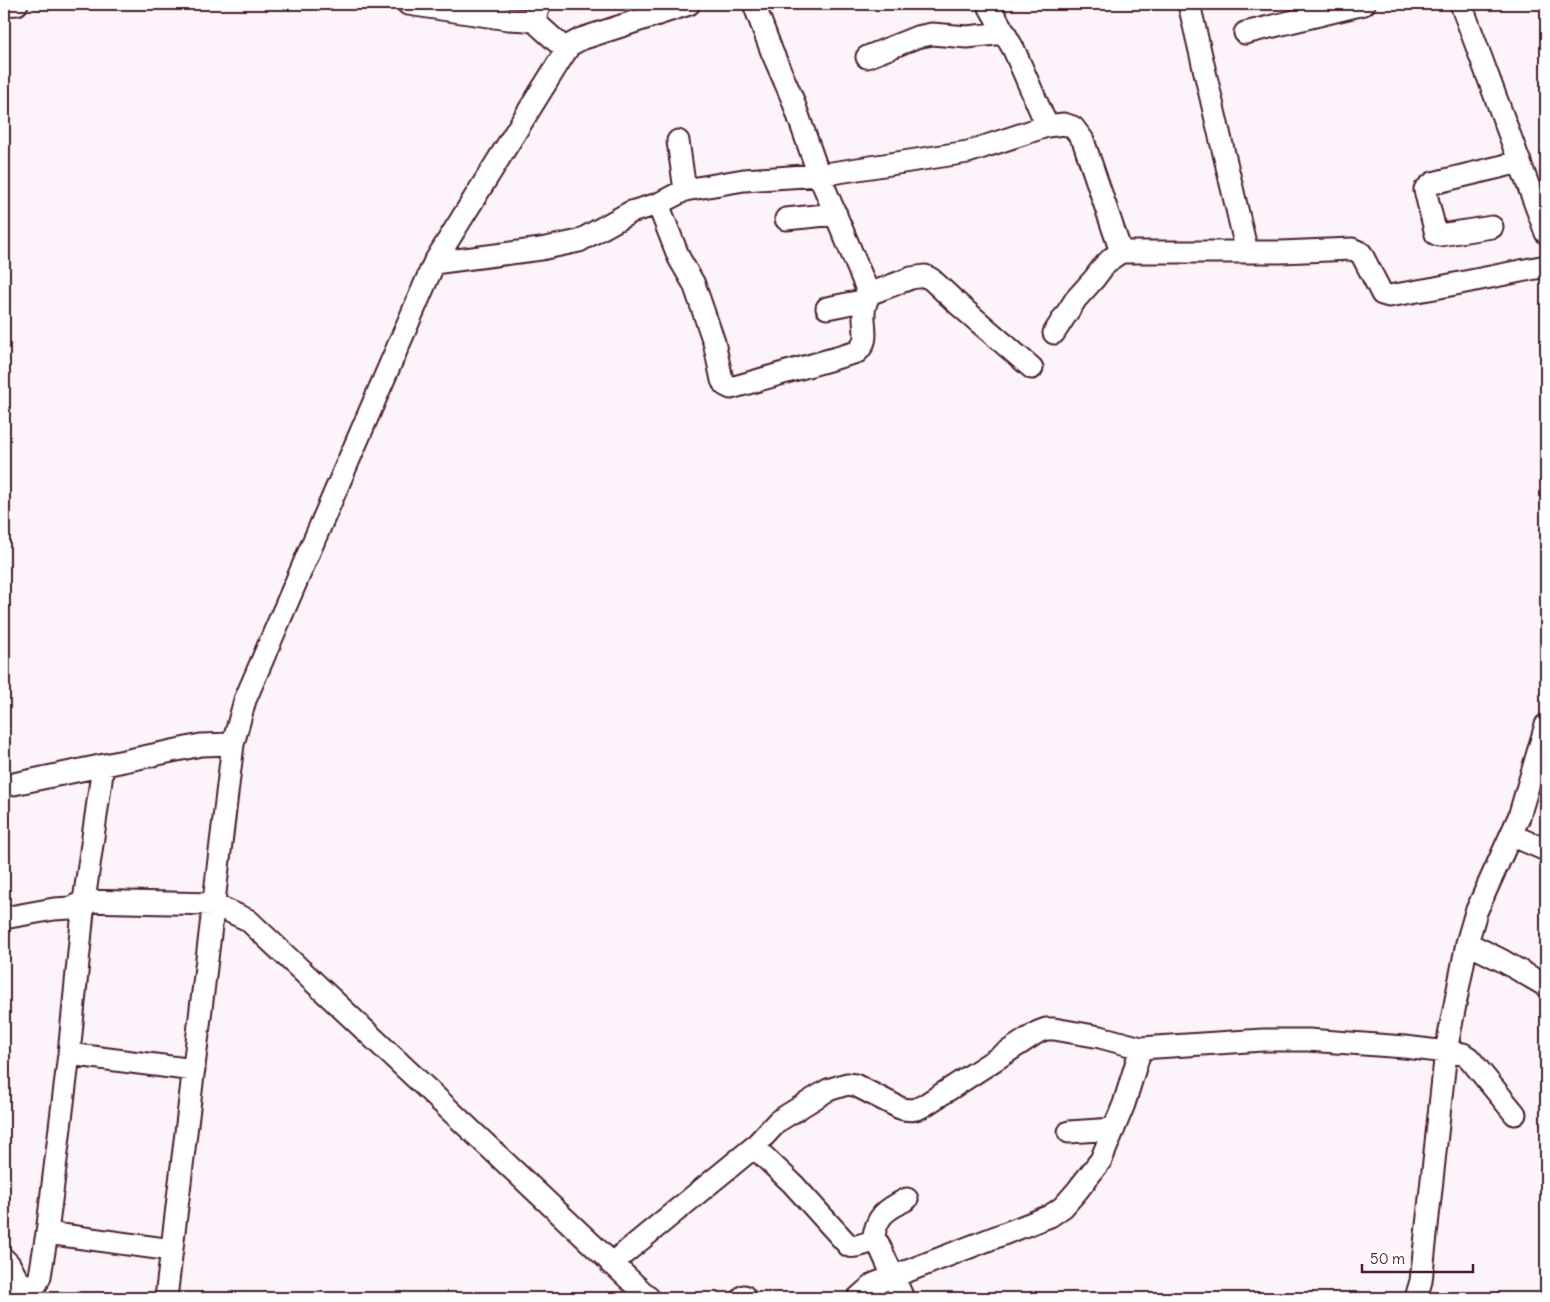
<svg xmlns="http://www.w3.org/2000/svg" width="1550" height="1302" viewBox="0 0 1550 1302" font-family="Delius,sans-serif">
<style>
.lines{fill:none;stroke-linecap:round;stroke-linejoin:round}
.minor-casing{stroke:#4a1f2b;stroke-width:25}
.minor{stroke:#fff;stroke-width:21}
</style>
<rect width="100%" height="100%" fill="#fcf3fb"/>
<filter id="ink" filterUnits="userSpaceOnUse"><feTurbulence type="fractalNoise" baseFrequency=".02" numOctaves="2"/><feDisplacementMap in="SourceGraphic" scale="10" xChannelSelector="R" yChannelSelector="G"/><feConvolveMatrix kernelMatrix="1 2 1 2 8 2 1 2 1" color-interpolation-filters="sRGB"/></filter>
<g filter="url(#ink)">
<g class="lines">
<defs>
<path id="minor" d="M408,4L508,19L528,20L535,22L566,50
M754,4L772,52L792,98L819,175L968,152L1047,126L1064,124L1073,127L1083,140L1121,252L1112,258L1103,267L1094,279L1076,299L1054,333
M988,4L1014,50L1047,126
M1189,4L1247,252
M1461,4L1546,233
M4,5L17,4
M535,22L539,4
M1245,33L1364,4
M867,57L917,37L932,34L967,37L1005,33
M678,141L685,190
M658,204L679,258L694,284L714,342L722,380L725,385L731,388L857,352C870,340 863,329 864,313C864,307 867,300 869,294
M786,219L836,214
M1492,227L1440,235L1436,234L1425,190L1433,183L1520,162
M1121,252H1281L1352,249L1361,253L1382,294L1389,296L1435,288L1546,266
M434,263L541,249L579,241L631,212L658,204L685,190L744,180L819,175L869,294L911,278L925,276L931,279L959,305L1032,368
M827,308L867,300
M4,786L201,745L233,744
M1511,835L1546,850
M4,918L54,909L71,908L84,901L213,904L248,920L649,1298
M1467,943L1503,961L1546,986
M69,1054L194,1070
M1069,1132L1114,1129
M754,1147L793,1184L849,1246C859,1249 868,1239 878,1243L903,1298
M47,1233L172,1250
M873,1241C876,1216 885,1210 907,1199
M4,1259L9,1264L17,1279
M611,1264L754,1147L778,1121L828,1090L847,1084L855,1085L900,1108C911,1112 919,1109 928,1103L1038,1032L1046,1029H1054L1100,1037L1141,1048L1263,1040H1308L1405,1047L1463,1054L1469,1058L1515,1114
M4,1280L17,1279L28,1288L34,1298
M28,1288L37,1283L40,1276L47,1233L69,1054L84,901L103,766
M166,1298L233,744L245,700L434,263L564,54L570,45L581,39L689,4
M742,1298L744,1296
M858,1298L874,1284L1050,1216L1063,1207L1077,1191L1101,1160L1124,1104L1141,1048
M1416,1298L1421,1281L1446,1051L1467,943L1476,912L1519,817L1546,725"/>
</defs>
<!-- minor casing -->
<use href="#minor" class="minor-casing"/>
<!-- minor -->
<use href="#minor" class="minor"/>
</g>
</g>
<!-- margin -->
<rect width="1550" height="1302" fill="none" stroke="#fff" stroke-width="20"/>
<rect x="10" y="10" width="1530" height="1282" fill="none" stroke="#4a1f2b" stroke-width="2" filter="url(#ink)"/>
<!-- scale -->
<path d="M1362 1264v8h111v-8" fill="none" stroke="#4a1f2b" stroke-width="2.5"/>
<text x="1370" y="1264" font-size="15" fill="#4a1f2b" stroke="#ffffff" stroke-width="4" paint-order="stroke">50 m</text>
</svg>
